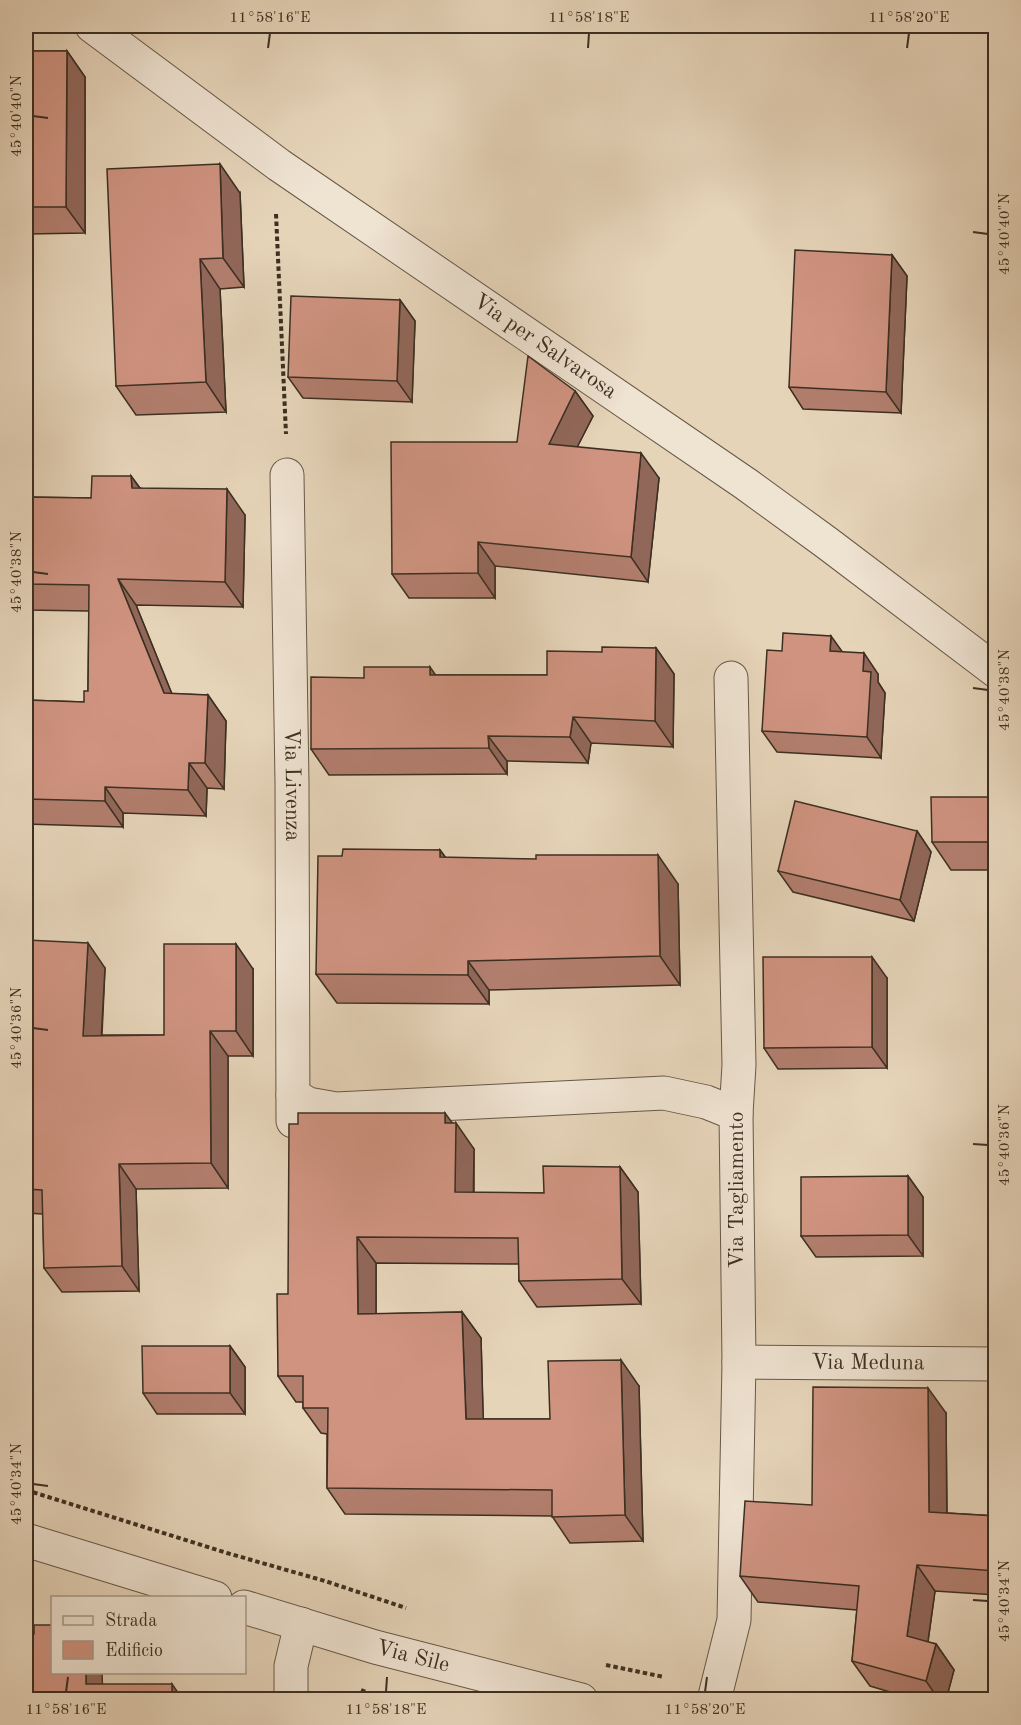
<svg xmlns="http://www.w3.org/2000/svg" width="1021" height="1725" viewBox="0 0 1021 1725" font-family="'Old Standard TT',serif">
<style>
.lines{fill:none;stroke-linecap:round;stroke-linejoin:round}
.minor-casing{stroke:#665847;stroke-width:35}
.path{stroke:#3c2f21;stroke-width:4;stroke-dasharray:4.5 3;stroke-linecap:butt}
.minor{stroke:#efe3d2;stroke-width:33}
.wall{fill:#b27e6e;stroke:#3c2f21;stroke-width:1.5}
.shaded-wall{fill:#91675a;stroke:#3c2f21;stroke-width:1.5}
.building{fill:#cf9380;stroke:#3c2f21;stroke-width:1.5}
.ticks{fill:none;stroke:#3c2f21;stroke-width:2}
.labels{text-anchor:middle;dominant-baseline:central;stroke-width:4.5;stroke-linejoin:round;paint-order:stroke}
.street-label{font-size:22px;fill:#3c2f21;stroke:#efe3d2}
.neatline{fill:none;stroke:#3c2f21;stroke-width:2}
.ticks-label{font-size:15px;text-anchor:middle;fill:#3c2f21}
</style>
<rect width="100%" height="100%" fill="#e6d4b9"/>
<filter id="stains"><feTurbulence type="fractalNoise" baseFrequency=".00333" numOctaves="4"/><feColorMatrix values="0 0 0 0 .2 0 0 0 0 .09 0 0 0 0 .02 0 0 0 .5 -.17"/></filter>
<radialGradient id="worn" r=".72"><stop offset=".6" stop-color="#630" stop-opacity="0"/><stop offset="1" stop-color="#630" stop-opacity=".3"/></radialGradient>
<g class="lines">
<defs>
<g id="minor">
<path id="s1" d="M92,26L279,165L746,484L827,543L996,671"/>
<path id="s2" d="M287,475L292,783L293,1121"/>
<path d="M293,1095L308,1104L336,1109L664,1093L706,1102L736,1114"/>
<path id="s3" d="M739,1362L996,1364"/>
<path d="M26,1540L215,1598"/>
<path id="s4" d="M244,1607L375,1647L581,1700"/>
<path d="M291,1700V1666L301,1624"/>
<path d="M714,1700L734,1620L739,1362L736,1114L739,1065L731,678"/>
</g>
</defs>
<!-- minor casing -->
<use href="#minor" class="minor-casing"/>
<!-- path -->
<path class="path" d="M276,214L286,434
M26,1490L227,1553L325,1581L406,1608
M606,1665L664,1677
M361,1690L387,1700"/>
<!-- minor -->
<use href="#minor" class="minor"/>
</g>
<!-- wall -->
<path class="wall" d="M26,51H67L85,77V233L27,234L29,391H26Z
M240,193L244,287L220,289L226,412L136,415L116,386Z
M892,255L907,276L901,413L803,409L789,387Z
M400,300L415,321L412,402L303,398L288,377Z
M575,391L593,416L577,447L659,478L648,582L495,566V598H409L392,574L517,442Z
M131,476L140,488L245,515L243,607L136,605L172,694L208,695L226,721L224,789L207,788L206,816L123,813V827L26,824V700L84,702L88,691L89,611L26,610V497L91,498Z
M656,648L674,674L673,747L591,743L588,763L507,761V774L329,775L311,749L364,678L436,675H547L602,652Z
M782,651L842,652L878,674V682L885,693L881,758L777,752L762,731Z
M996,797V870H951L932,842Z
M917,831L931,852L914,921L793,892L778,871Z
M440,850L446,858L678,884L680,985L489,990V1004L337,1003L316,974L342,856Z
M26,936L29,940L105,968L102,1035H164L253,969V1056H228V1188L136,1189L139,1291L62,1292L44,1268L43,1214L26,1213Z
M887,978V1068L778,1069L764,1048Z
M452,1123L474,1149V1193H544L620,1167L638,1192L641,1304L537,1307L519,1281V1264L376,1263V1314L462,1312L481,1338L483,1419H550L639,1386L643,1541L570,1543L552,1516L345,1514L327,1488V1434L321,1433L303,1408V1402H296L278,1376L288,1294Z
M908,1176L923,1197V1256L816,1257L801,1236Z
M230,1346L245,1367V1414H157L143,1393Z
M946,1413L947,1513L996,1516V1595L935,1591L928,1642L936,1644L954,1670L946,1700H917L870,1686L852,1661L857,1610L758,1602L740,1576L812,1505Z"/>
<!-- shaded-wall -->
<path class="shaded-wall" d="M67,51L85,77V233L66,207Z
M220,164L240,193L244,287L223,258Z
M26,231L27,234L29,391L26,386Z
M892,255L907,276L901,413L886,392Z
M200,259L220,289L226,412L206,382Z
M400,300L415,321L412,402L397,381Z
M575,391L593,416L566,469L549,444Z
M641,453L659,478L648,582L631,557Z
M131,476L149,501L132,488Z
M227,489L245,515L243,607L225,582Z
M478,542L495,566V598L478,573Z
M118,579L136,605L182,719L164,693Z
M831,636L846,657L830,651Z
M656,648L674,674L673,747L655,721Z
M864,653L878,674V682L885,693L881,758L867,737L863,671Z
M430,667L448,693L430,675Z
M208,695L226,721L224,789L205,763Z
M573,717L591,743L588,763L570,737Z
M488,736L507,761V774L489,748Z
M189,763L207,788L206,816L188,790Z
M105,787L123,813V827L105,801Z
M917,831L931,852L914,921L900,900Z
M440,850L461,879L440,857Z
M658,855L678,884L680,985L660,956Z
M88,943L105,968L100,1060L83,1036Z
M236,944L253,969V1056L236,1031Z
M872,957L887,978V1068L872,1047Z
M468,961L489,990V1004L468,975Z
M210,1031L228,1056V1188L211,1163Z
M445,1113L456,1128V1123L474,1149L473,1218L455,1192L445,1123Z
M119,1164L136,1189L139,1291L122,1266Z
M620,1167L638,1192L641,1304L622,1279Z
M908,1176L923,1197V1256L908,1235Z
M357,1237L376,1263V1340L358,1314Z
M462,1312L481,1338L484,1445L466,1419Z
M230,1346L245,1367V1414L230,1393Z
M621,1360L639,1386L643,1541L625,1515Z
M928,1388L946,1413L947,1538L929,1512Z
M917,1565L935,1591L925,1662L907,1636Z
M936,1644L954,1670L946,1700H939L926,1681Z
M86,1672H102L103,1700L86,1684Z
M172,1684L183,1700L172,1697Z"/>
<!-- building -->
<path class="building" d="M26,51H67L66,207H26Z
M220,164L223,258L200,259L206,382L116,386L107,169Z
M795,250L892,255L886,392L789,387Z
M291,296L400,300L397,381L288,377Z
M528,356L575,391L549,444L641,453L631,557L478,542V573L392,574L391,442H517Z
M994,415H996V460Z
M92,476H131L132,488L227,489L225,582L118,579L164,693L208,695L205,763H189L188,790L105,787V801L26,799V700L84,702V691H88L89,585L26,584V497L91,498Z
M783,633L831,636L830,651L864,653L863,671L871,672L867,737L762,731L767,650L782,651Z
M602,647L656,648L655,721L573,717L570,737L488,736L489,748L311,749V677L364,678V667H430V675H547V651L602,652Z
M931,797H996V842H932Z
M795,801L917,831L900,900L778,871Z
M343,849L440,850V857L536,859V855H658L660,956L468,961V975L316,974L318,856H342Z
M26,940L88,943L83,1036L164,1035V944H236V1031H210L211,1163L119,1164L122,1266L44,1268L42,1190L26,1189Z
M763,957H872V1047L764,1048Z
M298,1113H445V1123H456L455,1192L544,1193L543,1166L620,1167L622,1279L519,1281L518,1238L357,1237L358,1314L462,1312L466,1419H550L548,1361L621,1360L625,1515L552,1517V1490L327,1488L328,1408H303V1376H278L277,1294H288L289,1124H298Z
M908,1176V1235L801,1236V1177Z
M142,1346H230V1393H143Z
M813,1387L928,1388L929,1512L996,1516V1571L917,1565L907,1636L936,1644L926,1681L852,1661L859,1586L740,1576L745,1501L812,1505Z
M34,1625H52V1672H86V1684H172V1697L216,1698V1700H26V1634H34Z"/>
<!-- ticks -->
<path class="ticks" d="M268,48L270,33M588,48L589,33M907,48L909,33M33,116L48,118M973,232L988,234M33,572L48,574M973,688L988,690M33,1028L48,1030M973,1144L988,1145M33,1484L48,1486M973,1600L988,1601M66,1692L68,1677M386,1692L387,1677M705,1692L707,1677"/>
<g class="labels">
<!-- street labels -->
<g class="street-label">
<text stroke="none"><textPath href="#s1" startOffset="555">Via per Salvarosa</textPath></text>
<text stroke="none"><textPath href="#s2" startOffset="310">Via Livenza</textPath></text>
<text transform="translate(737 1190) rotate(-90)">Via Tagliamento</text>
<text stroke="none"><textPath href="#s3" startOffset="129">Via Meduna</textPath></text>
<text stroke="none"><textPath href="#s4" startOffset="176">Via Sile</textPath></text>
</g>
</g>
<!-- margin -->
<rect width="1021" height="1725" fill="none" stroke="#e6d4b9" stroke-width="66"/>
<!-- legend -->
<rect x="51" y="1596" width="195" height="78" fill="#efe3d2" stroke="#a79b8b" stroke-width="1.5"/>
<rect x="63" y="1616" width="30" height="9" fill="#efe3d2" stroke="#a79b8b" stroke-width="1.5"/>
<text x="105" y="1626" font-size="18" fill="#3c2f21">Strada</text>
<rect x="63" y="1641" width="30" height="18" fill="#cf9380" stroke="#a79b8b" stroke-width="1.5"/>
<text x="105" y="1656" font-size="18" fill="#3c2f21">Edificio</text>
<rect x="33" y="33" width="955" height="1659" class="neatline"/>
<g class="ticks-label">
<text x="270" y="22">11°58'16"E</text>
<text x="589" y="22">11°58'18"E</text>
<text x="909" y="22">11°58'20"E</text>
<text transform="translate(16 116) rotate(-90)" y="5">45°40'40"N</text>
<text transform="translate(1004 234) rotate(-90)" y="5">45°40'40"N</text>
<text transform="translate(16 572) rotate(-90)" y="5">45°40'38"N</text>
<text transform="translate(1004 690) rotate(-90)" y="5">45°40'38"N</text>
<text transform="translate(16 1028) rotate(-90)" y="5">45°40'36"N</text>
<text transform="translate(1004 1145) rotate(-90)" y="5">45°40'36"N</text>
<text transform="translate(16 1484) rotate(-90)" y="5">45°40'34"N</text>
<text transform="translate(1004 1601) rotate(-90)" y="5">45°40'34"N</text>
<text x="66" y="1714">11°58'16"E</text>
<text x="386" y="1714">11°58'18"E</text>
<text x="705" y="1714">11°58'20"E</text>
</g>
<rect width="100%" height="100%" filter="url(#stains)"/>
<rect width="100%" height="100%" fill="url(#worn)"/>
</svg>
